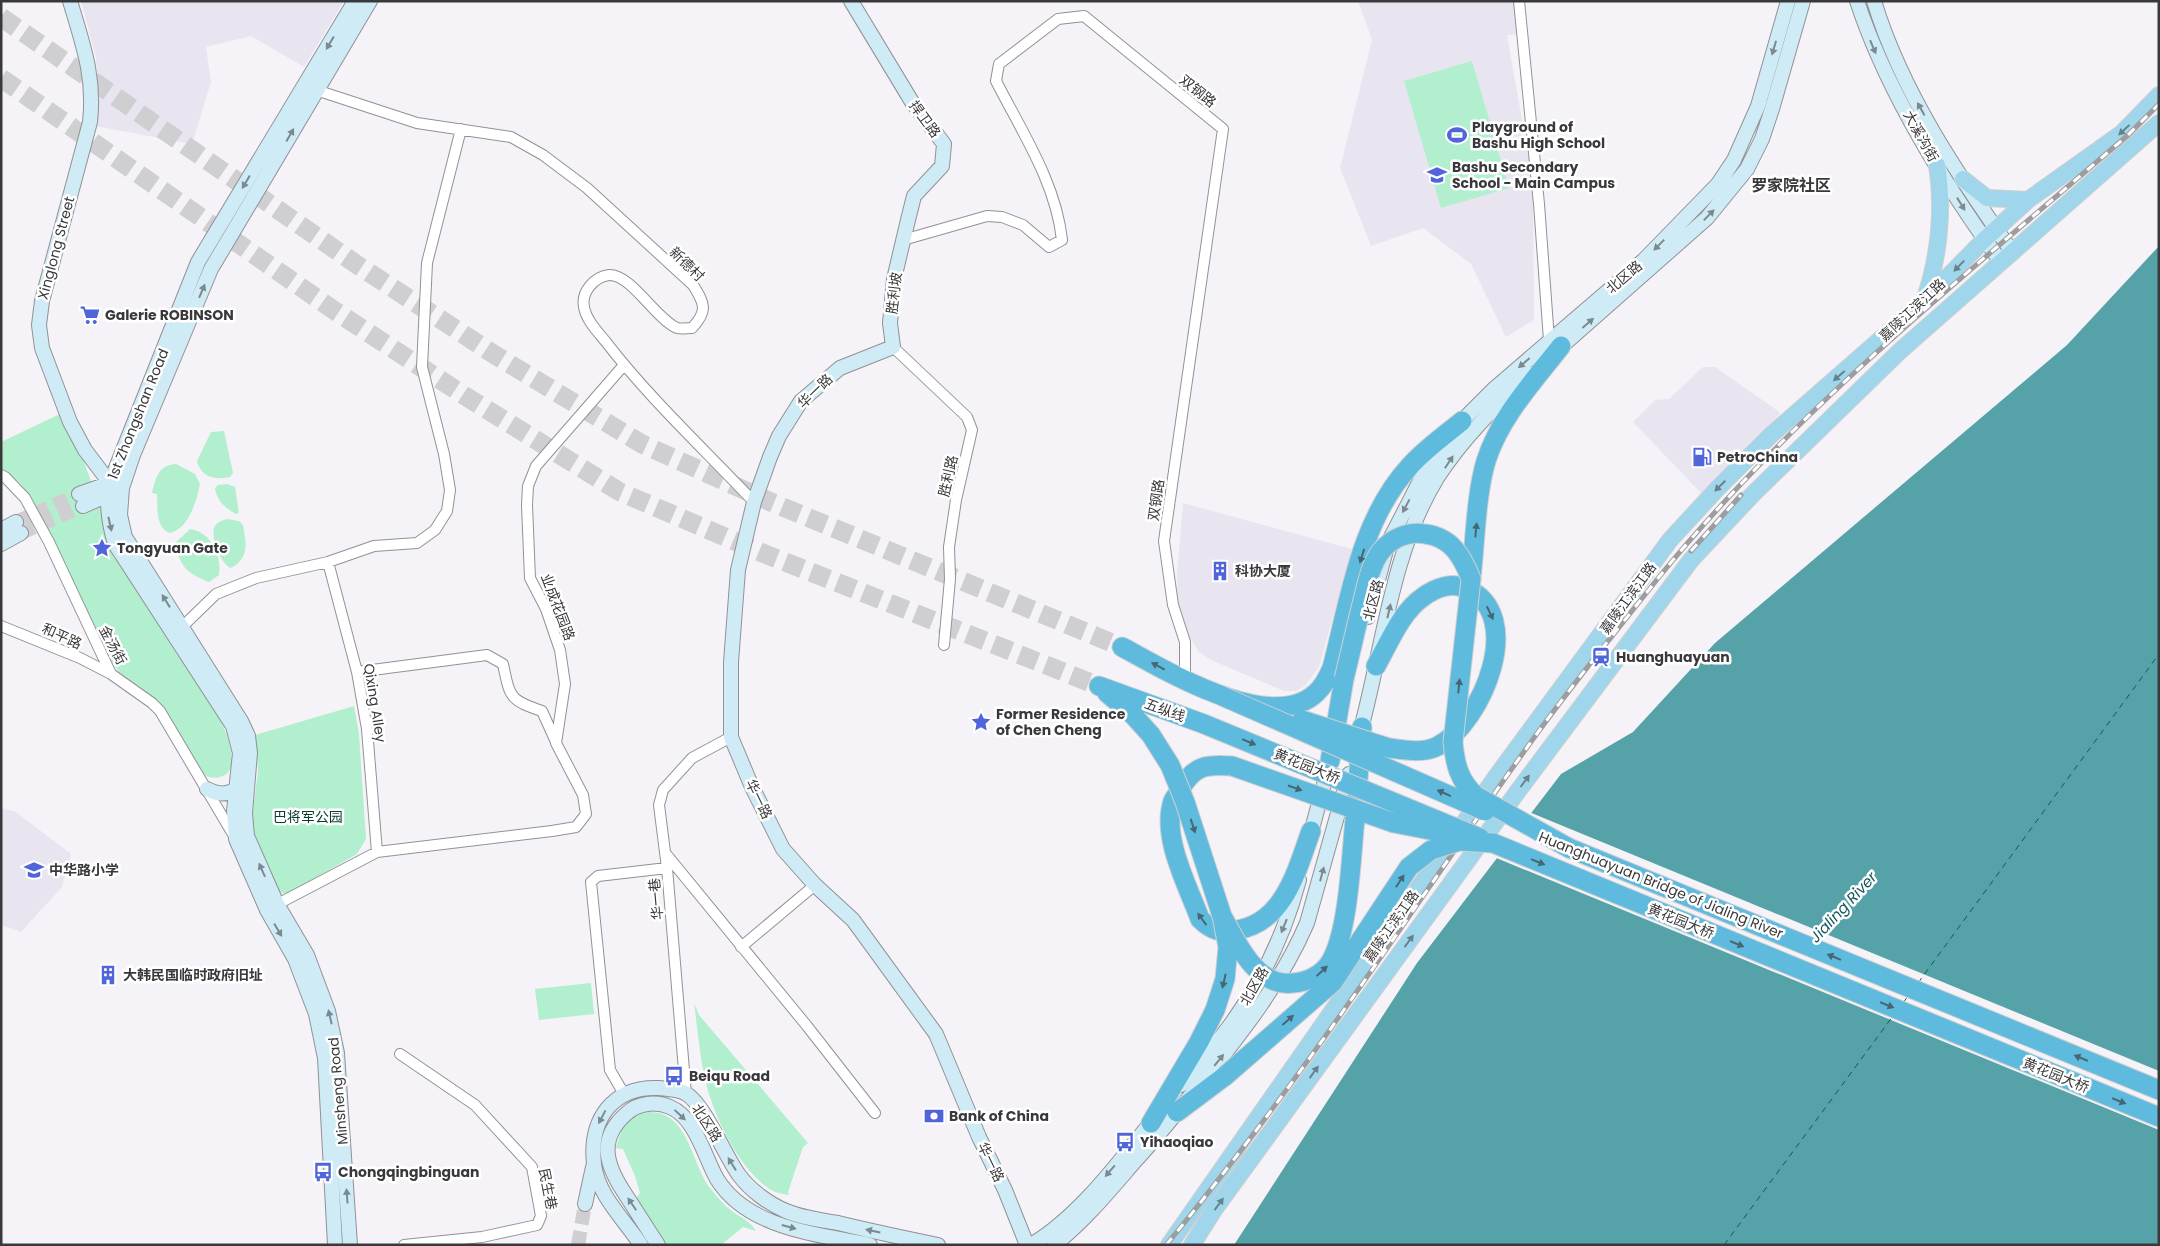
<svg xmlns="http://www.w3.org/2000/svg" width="2160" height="1246" viewBox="0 0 2160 1246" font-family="Poppins,'Noto Sans SC',sans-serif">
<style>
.built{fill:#e9e5f0}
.green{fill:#b1efcf}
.water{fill:#55a3a8}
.pier{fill:#f5f3f7}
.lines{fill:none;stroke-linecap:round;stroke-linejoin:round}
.ferry{stroke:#13575b;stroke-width:1;stroke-dasharray:6 5;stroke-linecap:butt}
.secondary-tunnel{stroke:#cfced1;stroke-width:14;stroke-dasharray:14 7;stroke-linecap:butt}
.highway-tunnel{stroke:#cfced1;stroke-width:19;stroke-dasharray:19 9;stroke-linecap:butt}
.street-casing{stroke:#929195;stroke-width:12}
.secondary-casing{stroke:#929195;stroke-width:16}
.primary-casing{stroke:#cfcfd0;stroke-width:18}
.highway-casing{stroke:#cfcfd0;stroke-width:21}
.street{stroke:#fff;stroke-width:10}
.secondary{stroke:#cfebf5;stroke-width:14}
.primary{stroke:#9fd6eb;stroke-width:16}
.highway{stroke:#5fbbdd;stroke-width:19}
.rail-casing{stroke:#9d9c9f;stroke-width:5}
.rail{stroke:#fff;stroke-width:3;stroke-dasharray:9;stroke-linecap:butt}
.highway-bridge-casing{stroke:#cfcfd0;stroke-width:21;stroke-linecap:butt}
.highway-bridge{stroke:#5fbbdd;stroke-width:19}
.oneway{fill:#7c898f}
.oneway2{fill:#67808a}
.oneway3{fill:#466674}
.labels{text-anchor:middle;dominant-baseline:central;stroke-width:5;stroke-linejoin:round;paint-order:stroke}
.street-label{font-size:14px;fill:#39393b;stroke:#fff}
.poi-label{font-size:14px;font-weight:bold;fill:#39393b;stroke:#fff;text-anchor:start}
.park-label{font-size:14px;fill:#093e29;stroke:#fff}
.water-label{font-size:15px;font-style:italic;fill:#13575b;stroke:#fff}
.quarter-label{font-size:16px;font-weight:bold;fill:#39393b;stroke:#fff}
</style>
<rect width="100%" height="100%" fill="#f5f3f7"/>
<!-- built -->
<path class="built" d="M81,1H344L304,67L251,36L206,47L211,82L192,144L95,126L99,102L96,58Z
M1358,1H1515L1520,34L1507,35L1533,182L1534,320L1506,337L1471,264L1423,228L1371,246L1340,168L1372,40Z
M1703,367H1715L1781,413L1701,493L1633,422L1655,400L1669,399Z
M1183,503L1352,549L1319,667L1305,686L1296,691H1284L1211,660L1199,652L1190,638L1183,623L1178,606L1177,574Z
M1,808L16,812L71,854L62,887L21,932L1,925Z"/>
<!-- green -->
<path class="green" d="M1472,61L1509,188L1441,208L1404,81Z
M60,414L81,454L105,519L218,713C223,726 243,768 223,776C216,779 211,778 204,775L165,709L122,676L112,663L29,496L19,482L1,468V442Z
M224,431L233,473L230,477C216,480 201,478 197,461L211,432Z
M176,464L195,474L200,484C197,500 188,531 169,533C155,526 158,507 157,494L152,493C156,478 158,465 176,464Z
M227,484L235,487L239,513L236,514C225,508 217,501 215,488L218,485Z
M227,519L239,521L243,525C246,542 250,558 231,568C221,564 211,539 214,528C216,522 223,520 227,519Z
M190,529C211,532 222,555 219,575L209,582C185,572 183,569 174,544Z
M354,706L359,734L366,839L357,854L287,894L278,892L253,840L252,819L258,771L255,735Z
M591,983L594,1014L539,1020L535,989Z
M694,1003L699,1015L808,1143L803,1147L788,1192L789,1195C783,1194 776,1193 771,1190C741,1171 716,1121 707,1087C700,1060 698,1031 694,1003Z
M649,1112C690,1112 691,1165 711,1189C717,1197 725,1206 733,1212C742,1218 750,1221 756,1231L743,1227L721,1245H666L635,1199L640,1193L635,1176L623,1149L616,1148C622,1126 626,1118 649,1112Z"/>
<!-- water -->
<path class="water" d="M2159,246V1245H1234L1417,963L1561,774L1633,732L1715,643L2067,345Z"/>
<!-- pier -->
<path class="pier" d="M1529,812L2159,1071V1130L1494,857Z"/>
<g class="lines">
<!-- ferry -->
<path class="ferry" d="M1918,983L2159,654
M1903,1003L1908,996
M1724,1245L1893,1016"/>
<!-- secondary-tunnel -->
<path class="secondary-tunnel" d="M16,522L79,494
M21,533L83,506
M578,1245L585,1204"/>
<!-- highway-tunnel -->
<path class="highway-tunnel" d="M1,17L356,264L495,355L642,444L773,503L1122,647
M1,78L335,311L465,396L620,492L765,554L1099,686"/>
<defs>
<path id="street" d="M1519,1L1539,204L1549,340
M316,90L417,123L511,137L543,155L587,188L693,285C705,304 708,311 692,328C687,328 681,329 677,328C655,318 631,274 609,275C594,277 581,292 584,307C586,320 598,332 606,342C650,399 704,449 754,502
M903,240L987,216L1002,217L1023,225L1049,247L1062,240C1056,183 1022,132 996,81L999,64L1058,19L1084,16L1223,129L1164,541L1173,605L1185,642V680
M893,347L967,417L972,430L956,500L949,547L950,579L944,645
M1,475L5,477L25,498L49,542L111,674L152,703L160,711L234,836
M328,562L357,672L367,729L377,852
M1,626L80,658L111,674
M182,627L216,594L256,578L328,562L374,546L417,543L435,530L447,511L450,490L444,454L422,367L427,263L461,129
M357,672L487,655L503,664C510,697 509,700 542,711L556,742
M666,854L807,1026L875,1113
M272,907L377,852L552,831L576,827L586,814L583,795L556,743L565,684L560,650L546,609L530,578L527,505L528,486L536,466L624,365
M741,947L815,885
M400,1054L475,1105L532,1167L541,1216L537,1225L482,1237L404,1245
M624,1094L610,1070L591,882L598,876L667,868
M686,1094L667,868L659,805L663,790L692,758L731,737"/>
<path id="secondary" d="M70,1C83,45 95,76 90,122L42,301L39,325L42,348L70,422L85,450L110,483
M851,1L912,102L944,144L942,166L914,196L908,220L894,279L890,323L893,347L840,368L801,401L779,436L770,457L754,502L738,570L731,662V737L752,787L783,849L815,885L853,920L936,1034L979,1137L1005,1190L1027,1245
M1857,1C1887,92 1945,185 2001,262
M1874,1C1902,93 1958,175 2013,253
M1554,353L1707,218L1747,169L1762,139L1772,109L1803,1
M79,494L110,483L117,486
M83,506L115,492
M1,530L16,522
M1,544L21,533
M1368,617L1388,543L1422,477L1462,421L1495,388L1644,260L1718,184L1734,160L1758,106L1788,1
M1359,736C1383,651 1390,555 1437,478C1463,438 1495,406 1531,374
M207,789C220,796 231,795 242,784
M1309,840L1329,766
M1181,1085C1197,1066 1213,1048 1228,1028C1260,985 1285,933 1299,880
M585,1204L593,1167
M335,1245L325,1058L316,1014L295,959L267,910L236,839L234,811L240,753L233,726L115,544C109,523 106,505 110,483L198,262L355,1
M350,1245L337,1053L328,1011L307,955L277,904L247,836L245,813L250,753L248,736L241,721L125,537L120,515L122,488L133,455L211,269L370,1
M641,1245C624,1219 598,1196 594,1164C589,1119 613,1086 659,1088C668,1089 677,1089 685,1093C705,1104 724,1155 739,1175C750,1190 769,1204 786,1211C802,1218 821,1220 838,1223C871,1231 904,1238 938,1245
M658,1245C649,1231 640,1217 631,1203C611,1173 592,1143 627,1113C638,1103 656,1101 670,1107C696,1118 704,1156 717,1179C748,1229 818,1234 870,1245
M1031,1245C1080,1216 1121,1159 1157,1115
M1054,1245C1085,1221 1110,1190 1136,1160C1160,1134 1182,1106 1205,1078C1244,1030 1282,981 1307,923L1349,774"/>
<path id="primary" d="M1963,179L1987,198L2028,200
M1925,298C1939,257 1944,208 1937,165
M1169,1245L1498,774L1670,540L1717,489L1771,435L1923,302L1984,240L2028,200L2122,133L2159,95
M1192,1245L1214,1210L1518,791L1691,560L1754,493L1900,351L2159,123"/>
<path id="highway" d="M1471,579C1475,544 1476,494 1486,461C1500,417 1533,382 1561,346
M1122,647C1165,670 1271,735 1316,693C1324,686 1328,677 1332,668C1350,599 1360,520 1410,466C1425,449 1444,436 1462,421
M1376,666C1389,643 1401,612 1423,597C1435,588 1451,582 1465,588C1528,613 1482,723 1438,746C1423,754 1404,750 1389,748
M1099,686L1204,724
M1107,693L1133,715L1151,735
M1330,761L1344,679
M1232,766C1207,764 1195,765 1181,788C1179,792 1175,797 1173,801C1161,837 1188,886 1200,919C1212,931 1221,933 1237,930C1285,922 1297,869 1311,831
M1355,819L1362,727
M1493,843L2159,1117
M1569,848L2159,1090
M1177,1112L1225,1076
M1151,1123L1199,1042L1215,1010"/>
</defs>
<!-- street casing -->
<use href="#street" class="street-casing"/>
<!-- secondary casing -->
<use href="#secondary" class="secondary-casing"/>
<!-- primary casing -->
<use href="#primary" class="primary-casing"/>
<!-- highway casing -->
<use href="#highway" class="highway-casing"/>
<!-- street -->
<use href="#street" class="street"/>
<!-- secondary -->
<use href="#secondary" class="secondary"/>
<!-- primary -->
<use href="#primary" class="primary"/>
<!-- highway -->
<use href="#highway" class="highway"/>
<defs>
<path id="rail" d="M1691,551L1741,495
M1166,1245C1198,1207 1228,1167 1258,1128C1355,1000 1442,865 1536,735C1575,681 1618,629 1659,577C1795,410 1966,275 2128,135L2159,104"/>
</defs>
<!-- rail casing -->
<use href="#rail" class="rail-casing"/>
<!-- rail -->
<use href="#rail" class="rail"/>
<defs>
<path id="highway-bridge" d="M1344,679C1350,655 1355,632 1361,608C1366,590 1369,567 1381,551C1392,538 1408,531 1425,534C1451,537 1462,556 1471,579L1453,742C1455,764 1459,781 1476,796L1569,848
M1222,696L1485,811
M1302,720L1389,748
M1204,724L1480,838
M1151,735L1170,765L1185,802L1222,916L1228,947L1225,979L1215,1010
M1232,766L1394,823L1450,834
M1222,916C1236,941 1256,988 1293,983C1307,982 1323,975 1331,961C1349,929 1351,857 1355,819
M1225,1076L1333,982L1409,867L1431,850L1460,841L1493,843"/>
</defs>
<!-- highway-bridge casing -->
<use href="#highway-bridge" class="highway-bridge-casing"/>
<!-- highway-bridge -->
<use href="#highway-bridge" class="highway-bridge"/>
</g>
<!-- one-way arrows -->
<defs><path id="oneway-solid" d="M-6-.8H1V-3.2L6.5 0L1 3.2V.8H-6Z" transform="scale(1.25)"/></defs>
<g class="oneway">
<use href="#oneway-solid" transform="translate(330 43) rotate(121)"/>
<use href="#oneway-solid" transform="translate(1873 47) rotate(67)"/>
<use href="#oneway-solid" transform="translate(1774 48) rotate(106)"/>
<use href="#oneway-solid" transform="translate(1921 109) rotate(-119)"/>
<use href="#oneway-solid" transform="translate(290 135) rotate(-60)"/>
<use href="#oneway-solid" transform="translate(246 182) rotate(121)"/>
<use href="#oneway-solid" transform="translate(1961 204) rotate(58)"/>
<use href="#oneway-solid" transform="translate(1709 215) rotate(-46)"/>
<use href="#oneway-solid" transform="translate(1659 245) rotate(134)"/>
<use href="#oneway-solid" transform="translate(202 291) rotate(-67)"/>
<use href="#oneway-solid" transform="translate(1588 323) rotate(-41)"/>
<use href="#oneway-solid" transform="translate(1524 363) rotate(139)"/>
<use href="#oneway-solid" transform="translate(1449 462) rotate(-56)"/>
<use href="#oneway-solid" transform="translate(1406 506) rotate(118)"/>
<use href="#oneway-solid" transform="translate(110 524) rotate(77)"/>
<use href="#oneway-solid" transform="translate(166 601) rotate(-122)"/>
<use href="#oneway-solid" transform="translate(1389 611) rotate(-77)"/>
<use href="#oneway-solid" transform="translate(262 870) rotate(-114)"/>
<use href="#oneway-solid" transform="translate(1322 874) rotate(-75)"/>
<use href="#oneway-solid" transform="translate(1284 926) rotate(112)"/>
<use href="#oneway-solid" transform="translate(278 930) rotate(59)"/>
<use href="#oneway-solid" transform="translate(330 1017) rotate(-103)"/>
<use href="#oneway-solid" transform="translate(1219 1060) rotate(-51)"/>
<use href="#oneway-solid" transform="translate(680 1115) rotate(43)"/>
<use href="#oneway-solid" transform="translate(602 1117) rotate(118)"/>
<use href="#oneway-solid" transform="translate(732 1164) rotate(-122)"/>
<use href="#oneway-solid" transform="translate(1110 1171) rotate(131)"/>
<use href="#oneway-solid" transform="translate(347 1196) rotate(-94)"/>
<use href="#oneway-solid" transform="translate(632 1204) rotate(-124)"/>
<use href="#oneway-solid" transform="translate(789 1227) rotate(15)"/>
<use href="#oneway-solid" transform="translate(873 1231) rotate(-168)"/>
</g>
<g class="oneway2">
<use href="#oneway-solid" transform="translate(2124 130) rotate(137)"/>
<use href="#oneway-solid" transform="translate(1959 266) rotate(134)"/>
<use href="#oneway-solid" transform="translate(1839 376) rotate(139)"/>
<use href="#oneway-solid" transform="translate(1720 486) rotate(135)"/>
<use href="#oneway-solid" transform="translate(1525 781) rotate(-53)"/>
<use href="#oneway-solid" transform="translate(1409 941) rotate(-54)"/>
<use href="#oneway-solid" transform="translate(1314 1072) rotate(-54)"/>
<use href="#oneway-solid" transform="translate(1219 1204) rotate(-54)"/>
</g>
<g class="oneway3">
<use href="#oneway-solid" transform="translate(1476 530) rotate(-84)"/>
<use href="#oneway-solid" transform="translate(1362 556) rotate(107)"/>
<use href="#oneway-solid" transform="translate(1490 613) rotate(65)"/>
<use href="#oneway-solid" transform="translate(1158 666) rotate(-152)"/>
<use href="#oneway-solid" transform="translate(1459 686) rotate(-84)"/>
<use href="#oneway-solid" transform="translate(1249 742) rotate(22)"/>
<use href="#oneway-solid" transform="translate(1295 788) rotate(19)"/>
<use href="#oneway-solid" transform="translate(1444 793) rotate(-156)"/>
<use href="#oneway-solid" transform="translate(1193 826) rotate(72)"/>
<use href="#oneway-solid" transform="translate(1538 862) rotate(22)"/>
<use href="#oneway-solid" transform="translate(1400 881) rotate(-57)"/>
<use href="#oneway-solid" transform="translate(1202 919) rotate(-126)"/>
<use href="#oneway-solid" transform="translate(1737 944) rotate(22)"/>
<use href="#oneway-solid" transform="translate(1834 957) rotate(-158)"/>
<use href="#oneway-solid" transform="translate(1322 971) rotate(-43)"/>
<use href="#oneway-solid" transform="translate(1224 981) rotate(103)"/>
<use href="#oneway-solid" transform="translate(1887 1005) rotate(22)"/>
<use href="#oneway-solid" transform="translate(1288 1020) rotate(-41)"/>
<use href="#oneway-solid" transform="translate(2081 1058) rotate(-158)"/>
<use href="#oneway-solid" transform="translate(2119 1101) rotate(22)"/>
</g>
<!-- icons -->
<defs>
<symbol id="stadium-bare" viewBox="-9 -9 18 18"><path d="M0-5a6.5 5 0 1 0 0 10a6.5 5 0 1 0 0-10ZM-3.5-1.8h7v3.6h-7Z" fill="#5165db" stroke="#fff" stroke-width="2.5" paint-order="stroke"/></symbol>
<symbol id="school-bare" viewBox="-9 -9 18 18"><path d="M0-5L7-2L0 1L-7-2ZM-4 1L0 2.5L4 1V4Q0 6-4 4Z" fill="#5165db" stroke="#fff" stroke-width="2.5" paint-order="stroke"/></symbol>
<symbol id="supermarket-bare" viewBox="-9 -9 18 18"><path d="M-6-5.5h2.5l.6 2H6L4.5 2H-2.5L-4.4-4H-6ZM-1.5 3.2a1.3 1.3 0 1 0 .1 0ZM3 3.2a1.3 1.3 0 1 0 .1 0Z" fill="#5165db" stroke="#fff" stroke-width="2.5" paint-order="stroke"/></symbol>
<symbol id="fuel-bare" viewBox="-9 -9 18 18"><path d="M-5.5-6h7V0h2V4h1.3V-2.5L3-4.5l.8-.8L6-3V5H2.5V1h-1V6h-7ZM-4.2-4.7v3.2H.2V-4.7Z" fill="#5165db" stroke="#fff" stroke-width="2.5" paint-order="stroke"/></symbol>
<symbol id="sight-bare" viewBox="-9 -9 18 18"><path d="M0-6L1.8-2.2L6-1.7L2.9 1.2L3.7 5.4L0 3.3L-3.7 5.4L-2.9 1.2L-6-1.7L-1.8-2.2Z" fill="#5165db" stroke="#fff" stroke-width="2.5" paint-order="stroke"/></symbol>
<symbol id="building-bare" viewBox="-9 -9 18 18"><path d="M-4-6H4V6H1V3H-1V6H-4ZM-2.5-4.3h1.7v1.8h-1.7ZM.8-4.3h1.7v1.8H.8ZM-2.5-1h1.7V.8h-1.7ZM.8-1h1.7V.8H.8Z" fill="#5165db" stroke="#fff" stroke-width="2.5" paint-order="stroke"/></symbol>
<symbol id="station-bare" viewBox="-9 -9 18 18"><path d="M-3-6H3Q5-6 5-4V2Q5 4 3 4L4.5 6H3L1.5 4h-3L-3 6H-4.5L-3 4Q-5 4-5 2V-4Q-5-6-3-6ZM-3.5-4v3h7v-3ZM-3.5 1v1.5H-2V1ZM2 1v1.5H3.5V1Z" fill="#5165db" stroke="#fff" stroke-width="2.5" paint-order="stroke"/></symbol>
<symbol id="bus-bare" viewBox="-9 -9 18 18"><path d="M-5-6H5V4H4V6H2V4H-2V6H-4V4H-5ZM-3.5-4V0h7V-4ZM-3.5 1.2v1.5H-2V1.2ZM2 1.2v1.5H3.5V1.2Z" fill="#5165db" stroke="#fff" stroke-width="2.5" paint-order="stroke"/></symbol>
<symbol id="bank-bare" viewBox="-9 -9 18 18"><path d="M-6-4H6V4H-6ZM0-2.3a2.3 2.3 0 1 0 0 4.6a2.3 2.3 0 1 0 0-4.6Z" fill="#5165db" stroke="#fff" stroke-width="2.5" paint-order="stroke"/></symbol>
</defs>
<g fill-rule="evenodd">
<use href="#stadium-bare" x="1443" y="121" width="28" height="28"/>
<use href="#school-bare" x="1423" y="161" width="28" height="28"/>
<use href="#supermarket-bare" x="76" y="301" width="28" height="28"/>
<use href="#fuel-bare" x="1688" y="443" width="28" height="28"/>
<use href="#sight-bare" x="88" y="534" width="28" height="28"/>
<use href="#building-bare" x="1206" y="557" width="28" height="28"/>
<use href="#station-bare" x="1587" y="643" width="28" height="28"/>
<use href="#sight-bare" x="967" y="708" width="28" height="28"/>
<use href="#school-bare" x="20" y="856" width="28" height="28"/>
<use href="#building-bare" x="94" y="961" width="28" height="28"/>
<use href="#bus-bare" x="660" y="1062" width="28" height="28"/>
<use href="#bank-bare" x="920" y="1102" width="28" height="28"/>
<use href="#bus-bare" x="1111" y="1128" width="28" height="28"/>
<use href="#bus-bare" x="309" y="1158" width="28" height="28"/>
</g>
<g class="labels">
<!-- street labels -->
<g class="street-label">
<text transform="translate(1198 91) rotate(39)">双钢路</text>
<text transform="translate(925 119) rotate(54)">捍卫路</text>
<text transform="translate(1921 136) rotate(61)">大溪沟街</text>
<text transform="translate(56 248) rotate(-75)">Xinglong Street</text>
<text transform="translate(687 264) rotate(44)">新德村</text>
<text transform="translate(1624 277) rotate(-40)">北区路</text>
<text transform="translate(894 293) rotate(-83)">胜利坡</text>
<text transform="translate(1912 310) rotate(-43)">嘉陵江滨江路</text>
<text transform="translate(815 391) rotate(-44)">华一路</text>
<text transform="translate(138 414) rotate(-68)">1st Zhongshan Road</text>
<text transform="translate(948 476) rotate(-77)">胜利路</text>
<text transform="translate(1156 500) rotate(-82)">双钢路</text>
<text transform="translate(1628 598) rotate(-54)">嘉陵江滨江路</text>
<text transform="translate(1373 600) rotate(-75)">北区路</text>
<text transform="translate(558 607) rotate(69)">业成花园路</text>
<text transform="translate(62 636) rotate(24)">和平路</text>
<text transform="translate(113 645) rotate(62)">金汤街</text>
<text transform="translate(375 703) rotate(81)">Qixing Alley</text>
<text transform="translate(1165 710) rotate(20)">五纵线</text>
<text transform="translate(1307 766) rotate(22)">黄花园大桥</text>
<text transform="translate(759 799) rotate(64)">华一路</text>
<text transform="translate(1661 885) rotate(22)">Huanghuayuan Bridge of Jialing River</text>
<text transform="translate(656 899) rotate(-95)">华一巷</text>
<text transform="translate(1681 921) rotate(22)">黄花园大桥</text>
<text transform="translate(1391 926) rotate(-55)">嘉陵江滨江路</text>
<text transform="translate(1254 986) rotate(-60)">北区路</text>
<text transform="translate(2056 1075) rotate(22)">黄花园大桥</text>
<text transform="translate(338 1091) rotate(-95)">Minsheng Road</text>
<text transform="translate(707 1123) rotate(57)">北区路</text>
<text transform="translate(991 1162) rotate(64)">华一路</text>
<text transform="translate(548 1189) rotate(79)">民生巷</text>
</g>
<!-- poi labels -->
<g class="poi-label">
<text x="1472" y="127">Playground of<tspan x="1472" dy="16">Bashu High School</tspan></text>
<text x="1452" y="167">Bashu Secondary<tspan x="1452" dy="16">School - Main Campus</tspan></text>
<text x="105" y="315">Galerie ROBINSON</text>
<text x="1717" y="457">PetroChina</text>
<text x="117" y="548">Tongyuan Gate</text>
<text x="1235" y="571">科协大厦</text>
<text x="1616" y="657">Huanghuayuan</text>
<text x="996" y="714">Former Residence<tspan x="996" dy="16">of Chen Cheng</tspan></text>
<text x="49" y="870">中华路小学</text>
<text x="123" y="975">大韩民国临时政府旧址</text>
<text x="689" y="1076">Beiqu Road</text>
<text x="949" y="1116">Bank of China</text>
<text x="1140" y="1142">Yihaoqiao</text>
<text x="338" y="1172">Chongqingbinguan</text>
</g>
<!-- park labels -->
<g class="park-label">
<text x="308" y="817">巴将军公园</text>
</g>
<!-- water labels -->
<g class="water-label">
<text transform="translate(1843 907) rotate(-47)">Jialing River</text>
</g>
<!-- quarter labels -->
<g class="quarter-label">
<text x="1791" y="185">罗家院社区</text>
</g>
</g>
<!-- border -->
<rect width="2160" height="1246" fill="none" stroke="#39393b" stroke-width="5"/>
</svg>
